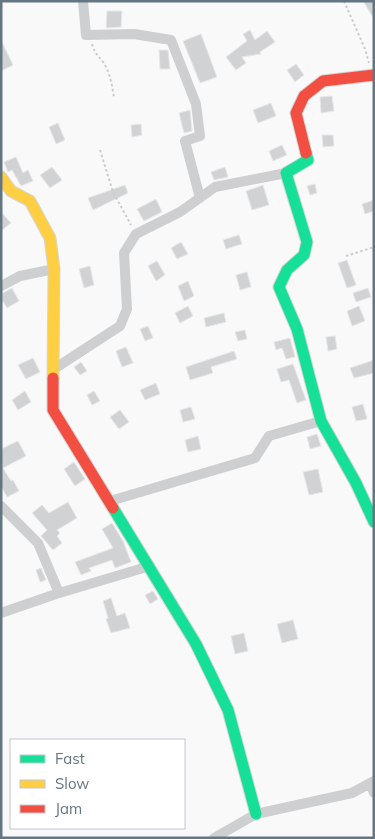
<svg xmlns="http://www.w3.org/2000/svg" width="375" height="839" viewBox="0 0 375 839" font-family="Mulish,sans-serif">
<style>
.building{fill:#d0d2d3;stroke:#e8e8e8}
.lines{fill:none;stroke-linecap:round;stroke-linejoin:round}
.fast-casing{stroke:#d5d6d7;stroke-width:13}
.slow-casing{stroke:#d5d6d7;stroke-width:13}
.jam-casing{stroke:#d5d6d7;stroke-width:13}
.path{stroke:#cbcccd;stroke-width:2;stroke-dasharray:2.5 2.5;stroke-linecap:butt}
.street{stroke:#cecfd0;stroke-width:10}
.fast{stroke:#16e098;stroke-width:11}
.slow{stroke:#ffcf43;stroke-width:11}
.jam{stroke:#f24e42;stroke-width:11}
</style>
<rect width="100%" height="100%" fill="#f9f9f9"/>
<!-- building -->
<path class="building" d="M363,1H374V19Z
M107,11H122L121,27L106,28Z
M250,30L255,40L267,31L275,42L260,52L261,54L242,57L246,63L236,70L226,57L247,41L243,34Z
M201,34L217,77L200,83L183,41Z
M1,40L13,65L1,71Z
M159,50H168L170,69H160Z
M296,64L304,75L295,82L287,70Z
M332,96L334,111L321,113L320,97Z
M271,103L276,116L258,123L253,110Z
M190,110L192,131L184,133L179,113Z
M58,123L65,140L56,144L49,127Z
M141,124L142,135L132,137L131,125Z
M322,135H333L334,146L323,147Z
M282,145L287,155L273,161L269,151Z
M16,157L23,173L28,170L33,181L21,186L12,170L8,172L4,162Z
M52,167L62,180L50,188L40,175Z
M225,167L228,177L214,180L211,172Z
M315,184L317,193L310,195L307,186Z
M125,185L128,193L93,210L88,198Z
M263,185L269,205L252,210L246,191Z
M156,199L162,212L144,221L137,209Z
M374,200V211L365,214L362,204Z
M1,212L11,223L1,231Z
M239,235L242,244L226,249L223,240Z
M181,242L188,254L177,259L171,248Z
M347,260L356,285L347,288L338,263Z
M157,261L165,275L156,281L148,266Z
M90,266L94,285L84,288L79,269Z
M247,272L251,287L240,290L236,275Z
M188,281L194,296L184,301L178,286Z
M12,288L19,301L7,308L1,298V294Z
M368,288L371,297L356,302L353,293Z
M188,306L193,316L180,323L175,313Z
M359,306L365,321L352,326L347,311Z
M224,313L226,322L206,327L204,318Z
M148,326L153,338L145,341L140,329Z
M245,330L247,339L238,341L235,332Z
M335,336L337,349L328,351L326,337Z
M290,338L295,357L286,359L282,348L276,350L274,342Z
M126,347L133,363L122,367L116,351Z
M234,351L237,359L211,367L213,373L190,380L186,367Z
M33,358L40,372L26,379L18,365Z
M374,360V373L354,378L350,368Z
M81,362L87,371L80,375L74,367Z
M293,364L306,400L297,403L289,380L281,382L277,369Z
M156,383L160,394L145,400L140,390Z
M25,391L31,402L18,410L12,400Z
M94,391L100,401L92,405L87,395Z
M363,404L367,419L356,421L352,407Z
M191,407L195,419L183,422L180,410Z
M120,410L129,422L119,429L110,417Z
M317,434L321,446L310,449L307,437Z
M198,436L201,449L188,452L185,440Z
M18,441L26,456L3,468L11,481L13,480L19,491L7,497L1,486V449Z
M74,462L85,479L75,486L64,469Z
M318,469L323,492L309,495L303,472Z
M68,502L77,518L57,530L60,533L57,536L62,543L53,550L41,536L47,530L32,513L42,505L49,513Z
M112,523L123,541L131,562L115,568L112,560L89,568L91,571L81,575L75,562L113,548L102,529Z
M41,568L46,580L40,582L36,570Z
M153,591L158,599L150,604L145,595Z
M111,598L117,616L125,613L130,628L111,633L106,619L108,618L103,601Z
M293,620L298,639L282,643L277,624Z
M244,633L248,651L235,654L231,636Z"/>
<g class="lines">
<defs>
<path id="fast" d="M306,153L308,160L286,173L307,242L304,255L287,270L279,287L297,329L321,421L356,483L374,522
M113,508L196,644L228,710L256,814"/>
<path id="slow" d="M1,177L11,191L30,201L50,238L54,269L53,378"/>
<path id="jam" d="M306,153L296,113L304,96L323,81L374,75
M53,378V410L113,508"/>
</defs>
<!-- fast casing -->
<use href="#fast" class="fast-casing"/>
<!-- slow casing -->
<use href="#slow" class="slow-casing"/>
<!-- jam casing -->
<use href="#jam" class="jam-casing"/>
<!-- path -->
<path class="path" d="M344,1L365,49L369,63
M92,44C95,54 97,54 103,62C110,72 112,85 114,97
M100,150L113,192L131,225
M346,256L374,247"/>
<!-- street -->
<path class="street" d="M83,1L86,35L134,34L171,40L196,104L200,136L185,141L200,198
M1,286L20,276L54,269
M54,369L120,326L127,309L124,253L136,234L180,212L215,187L286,173
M110,501L255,458L269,436L321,421
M1,506L38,543L59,593
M1,613L56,594L150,566
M370,783L374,793
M214,838L256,814L352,793L374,781"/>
<!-- fast -->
<use href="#fast" class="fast"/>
<!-- slow -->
<use href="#slow" class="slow"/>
<!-- jam -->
<use href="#jam" class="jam"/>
</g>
<!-- border -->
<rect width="375" height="839" fill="none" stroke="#657683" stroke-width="5"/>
<!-- legend -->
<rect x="10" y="739" width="175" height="90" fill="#ffffff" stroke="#c1c8cd"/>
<rect x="20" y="755" width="25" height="8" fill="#16e098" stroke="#c1c8cd"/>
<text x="55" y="764" font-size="15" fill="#657683">Fast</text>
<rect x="20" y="780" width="25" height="8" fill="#ffcf43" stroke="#c1c8cd"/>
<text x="55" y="789" font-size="15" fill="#657683">Slow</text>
<rect x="20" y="805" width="25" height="8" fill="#f24e42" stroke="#c1c8cd"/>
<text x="55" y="814" font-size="15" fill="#657683">Jam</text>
</svg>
